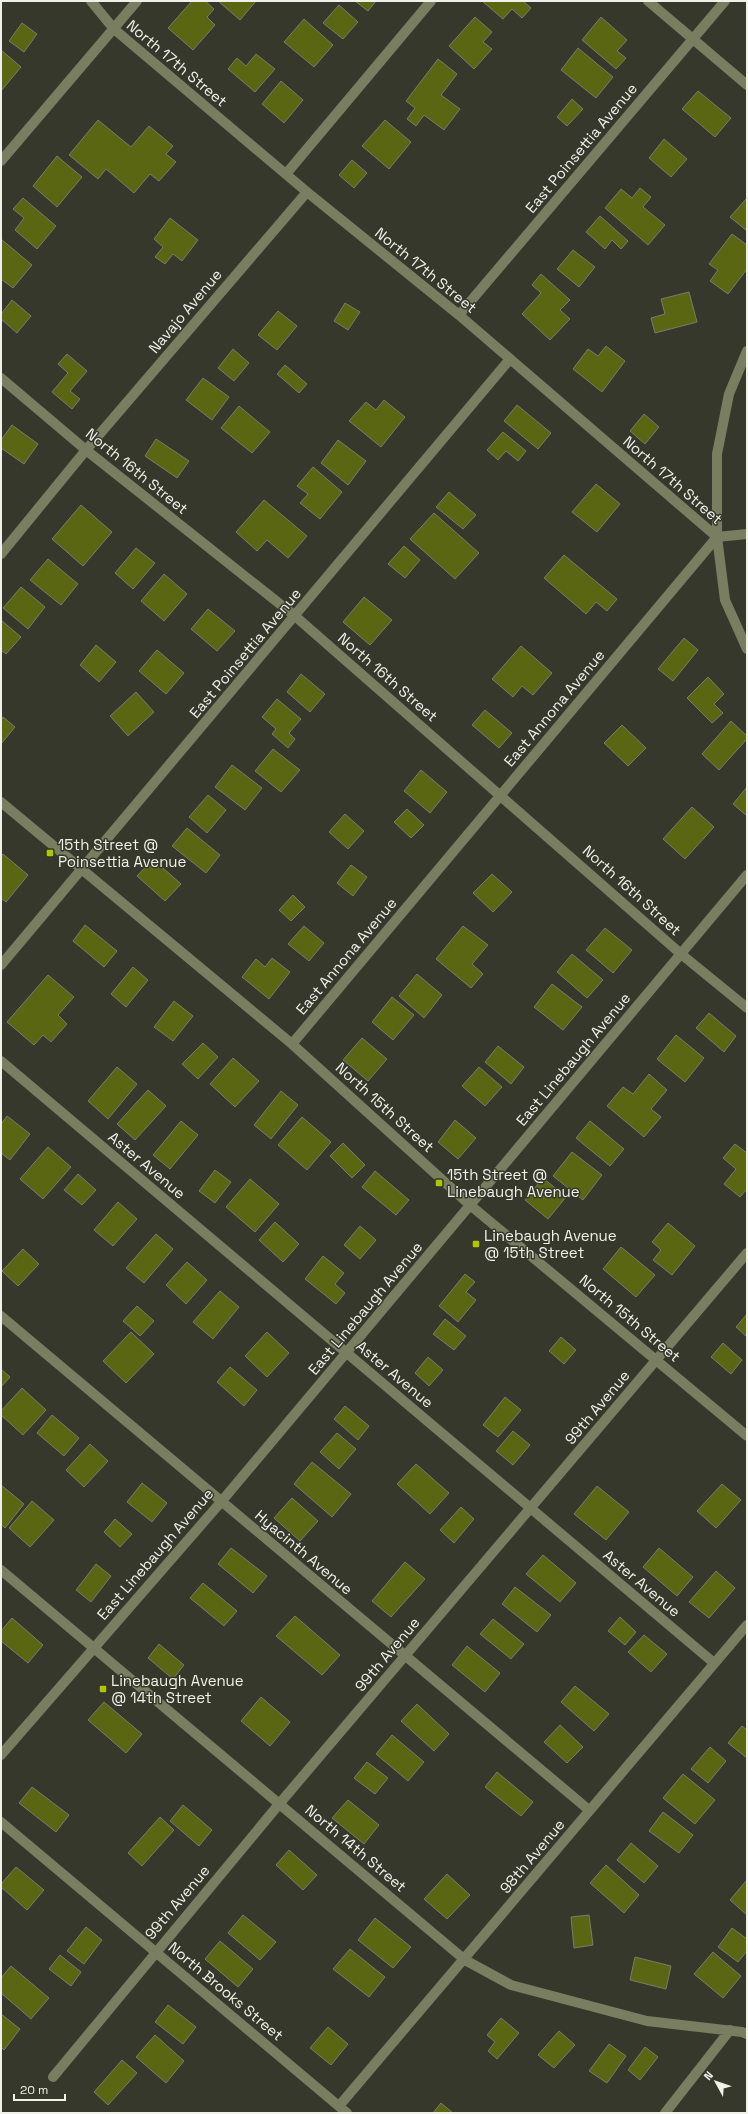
<svg xmlns="http://www.w3.org/2000/svg" width="748" height="2114" viewBox="0 0 748 2114" font-family="'Space Grotesk',sans-serif">
<style>
.building{fill:#5b6613;stroke:#797c6e}
.lines{fill:none;stroke-linecap:round;stroke-linejoin:round}
.minor{stroke:#787e5f;stroke-width:10}
.poi-dot{fill:#b0c503;stroke:#35382b;stroke-width:1.5}
.labels{text-anchor:middle;dominant-baseline:central;stroke-width:3;stroke-linejoin:round;paint-order:stroke}
.street-label{font-size:15px;fill:#f0f1e9;stroke:#35382b}
.poi-label{font-size:15px;fill:#f0f1e9;stroke:#35382b;text-anchor:start}
</style>
<rect width="100%" height="100%" fill="#35382b"/>
<!-- building -->
<path class="building" d="M192,1H205L214,9L207,17L215,25L193,50L168,28Z
M218,1H256L240,20Z
M355,1H376L368,11Z
M482,1H523L531,8L522,18L512,9L503,19Z
M339,5L358,22L343,39L323,23Z
M475,17L492,32L483,42L492,49L474,69L449,46Z
M601,17L627,40L617,51L626,58L616,69L582,40Z
M304,19L333,45L314,67L284,42Z
M22,23L37,34L24,52L9,41Z
M578,48L613,77L596,98L561,70Z
M1,50L21,67L1,91Z
M256,54L275,69L255,92L228,69L237,58L246,66Z
M438,59L457,74L441,95L460,109L444,130L424,115L416,126L407,119L415,108L406,101Z
M281,81L303,100L284,123L262,104Z
M698,91L731,118L715,137L682,109Z
M572,99L583,109L567,126L557,117Z
M98,120L131,147L149,126L173,146L166,154L176,162L159,181L150,174L134,193L106,169L98,179L69,155Z
M385,120L411,142L389,169L362,146Z
M664,139L687,159L671,177L649,158Z
M57,156L82,177L57,207L33,186Z
M352,160L367,173L354,188L339,175Z
M640,188L651,197L643,207L665,225L648,245L605,208L621,189L632,198Z
M23,198L56,226L37,249L15,230L24,218L13,209Z
M747,198V231L730,217Z
M600,216L628,241L621,249L612,240L605,249L586,232Z
M170,218L198,240L182,261L173,254L165,264L155,257L163,247L154,239Z
M732,234L747,245V269L728,294L710,281L718,270L709,264Z
M1,239L32,265L13,288L1,279Z
M573,250L595,267L579,287L557,269Z
M541,274L570,300L560,310L570,319L550,340L522,314L541,293L532,285Z
M689,292L697,322L655,333L651,318L665,314L661,299Z
M12,300L31,316L17,333L1,319V314Z
M345,303L360,312L348,330L334,321Z
M278,311L297,326L277,350L258,335Z
M606,346L625,361L602,392L573,369L588,349L598,356Z
M233,349L249,363L234,381L218,368Z
M67,354L87,371L70,391L80,399L72,409L52,392L68,373L58,364Z
M285,365L307,384L299,393L277,374Z
M203,378L229,397L212,420L186,400Z
M384,400L405,417L381,447L349,421L366,402L376,410Z
M517,405L551,433L538,449L504,421Z
M239,406L270,432L252,453L221,428Z
M644,414L659,427L645,444L630,431Z
M12,425L38,444L24,464L1,448V440Z
M503,432L526,451L518,461L506,451L498,460L487,450Z
M156,439L189,461L177,478L145,456Z
M338,440L366,461L348,485L321,463Z
M313,467L342,492L320,519L300,503L308,494L297,486Z
M596,484L620,504L597,532L572,512Z
M449,492L476,515L463,529L436,507Z
M264,500L307,536L288,558L267,540L257,551L236,532Z
M81,505L112,532L83,566L52,539Z
M434,513L479,553L455,579L410,539Z
M404,546L420,560L405,578L388,564Z
M136,548L155,563L133,589L115,573Z
M564,555L617,599L607,611L596,602L586,614L544,578Z
M48,559L78,584L61,605L30,580Z
M164,574L187,594L164,621L141,601Z
M21,587L45,607L28,629L3,608Z
M364,597L392,620L370,645L343,622Z
M208,609L235,631L217,651L191,629Z
M1,620L21,637L6,654L1,650Z
M684,638L698,650L673,681L658,669Z
M96,645L116,662L99,682L80,665Z
M521,646L552,673L533,695L522,686L513,697L492,679Z
M157,650L184,673L166,694L139,671Z
M301,674L325,694L310,712L287,692Z
M708,677L724,694L714,704L723,713L712,723L687,698Z
M136,692L154,712L128,736L110,716Z
M277,699L301,719L289,733L295,739L288,748L272,734L276,729L262,717Z
M485,710L512,733L499,748L472,725Z
M3,717L15,727L1,744V720Z
M731,721L747,736V739L719,770L702,754Z
M622,725L646,748L628,766L604,743Z
M273,749L300,770L281,792L255,771Z
M232,765L262,788L245,810L215,787Z
M421,770L447,792L430,813L404,791Z
M747,787V816L733,804Z
M208,795L226,810L207,833L189,817Z
M692,807L714,827L685,859L663,839Z
M407,809L424,825L411,838L394,822Z
M345,814L364,831L348,849L329,832Z
M187,828L220,855L206,873L172,846Z
M3,854L28,875L6,902L1,898V857Z
M153,859L181,884L165,901L137,876Z
M351,865L367,877L353,896L337,883Z
M492,874L512,892L493,912L473,893Z
M293,895L305,907L291,921L279,910Z
M85,925L117,951L104,967L73,941Z
M304,926L324,943L309,961L288,944Z
M463,926L488,945L472,964L483,974L471,988L436,959Z
M605,928L632,950L613,973L586,950Z
M572,954L603,980L587,998L557,972Z
M272,958L290,972L269,999L242,977L256,959L265,967Z
M133,967L148,980L126,1007L111,994Z
M417,974L442,995L424,1018L399,996Z
M48,975L74,997L58,1015L67,1024L51,1042L43,1035L34,1045L7,1022Z
M552,984L582,1007L563,1030L534,1007Z
M392,997L414,1015L393,1040L372,1022Z
M174,1001L193,1016L173,1041L154,1027Z
M709,1013L736,1036L724,1052L696,1028Z
M676,1035L704,1058L685,1082L657,1059Z
M362,1038L387,1059L368,1081L343,1060Z
M203,1043L218,1057L198,1079L182,1064Z
M498,1046L524,1067L511,1084L485,1062Z
M233,1058L259,1081L235,1107L210,1084Z
M117,1067L137,1084L108,1119L88,1101Z
M479,1067L502,1087L485,1106L462,1086Z
M649,1074L667,1090L651,1109L661,1117L644,1137L607,1106L623,1087L633,1094Z
M148,1090L166,1106L135,1140L117,1124Z
M281,1091L298,1105L271,1139L254,1125Z
M7,1116L30,1134L10,1160L1,1153V1124Z
M302,1117L331,1142L307,1170L278,1145Z
M455,1120L476,1138L458,1159L438,1142Z
M181,1121L198,1135L170,1169L153,1155Z
M590,1121L624,1149L610,1166L576,1138Z
M343,1143L365,1165L352,1178L330,1156Z
M735,1144L747,1153V1189L740,1197L724,1184L736,1169L723,1158Z
M48,1147L71,1167L43,1199L20,1179Z
M572,1152L602,1175L583,1200L553,1176Z
M215,1170L231,1182L215,1203L199,1191Z
M375,1171L409,1200L396,1215L362,1187Z
M78,1174L96,1190L82,1205L64,1190Z
M543,1178L566,1197L548,1219L525,1200Z
M250,1179L279,1204L255,1232L226,1207Z
M118,1202L137,1219L113,1246L94,1230Z
M275,1222L299,1244L283,1262L259,1240Z
M668,1223L695,1246L672,1275L653,1260L661,1250L652,1242Z
M360,1226L376,1240L360,1259L344,1245Z
M156,1234L173,1249L144,1283L126,1268Z
M621,1247L655,1275L636,1297L603,1269Z
M23,1249L39,1264L18,1286L2,1271Z
M323,1256L344,1273L335,1284L345,1293L336,1304L305,1279Z
M187,1262L207,1280L186,1304L166,1285Z
M465,1274L475,1282L466,1292L476,1300L458,1322L439,1306Z
M220,1291L239,1307L213,1339L193,1322Z
M137,1306L154,1321L140,1336L123,1321Z
M747,1314V1337L736,1327Z
M445,1319L466,1336L454,1350L433,1334Z
M131,1332L154,1354L126,1383L103,1361Z
M267,1332L289,1353L267,1377L245,1356Z
M561,1337L576,1350L564,1364L549,1351Z
M723,1343L742,1360L731,1374L711,1357Z
M428,1357L443,1370L429,1386L415,1373Z
M230,1367L257,1390L244,1406L217,1382Z
M1,1369L10,1377L1,1387Z
M22,1388L46,1410L23,1435L1,1415V1411Z
M505,1397L521,1410L498,1437L483,1425Z
M345,1406L369,1426L358,1440L334,1419Z
M52,1415L79,1438L64,1456L37,1433Z
M513,1431L530,1445L513,1465L496,1451Z
M337,1433L356,1449L339,1469L320,1452Z
M90,1444L108,1461L84,1487L66,1470Z
M312,1462L351,1494L332,1517L294,1484Z
M416,1464L449,1493L430,1514L397,1484Z
M142,1483L167,1503L152,1522L127,1502Z
M722,1484L741,1500L716,1528L697,1511Z
M1,1485L24,1504L5,1528L1,1524Z
M597,1486L629,1512L606,1540L574,1514Z
M292,1498L318,1521L300,1541L274,1518Z
M32,1501L54,1520L30,1547L9,1528Z
M461,1507L474,1519L454,1543L440,1530Z
M115,1519L132,1534L120,1547L104,1532Z
M231,1548L267,1576L253,1593L218,1564Z
M659,1548L693,1577L677,1596L643,1567Z
M543,1555L576,1583L560,1602L526,1574Z
M405,1562L425,1579L391,1617L372,1601Z
M96,1564L111,1576L91,1602L76,1590Z
M716,1571L735,1588L709,1618L689,1602Z
M203,1583L237,1611L224,1626L190,1598Z
M515,1587L551,1615L537,1632L502,1604Z
M295,1616L340,1655L322,1675L276,1636Z
M620,1617L636,1632L625,1645L608,1631Z
M12,1618L43,1645L28,1663L1,1641V1631Z
M493,1619L524,1644L511,1659L480,1634Z
M644,1635L667,1654L651,1672L628,1652Z
M159,1644L184,1665L173,1679L148,1658Z
M467,1646L500,1673L485,1692L452,1665Z
M575,1686L609,1714L594,1731L561,1702Z
M261,1697L290,1722L270,1746L241,1721Z
M104,1702L142,1734L126,1753L88,1720Z
M417,1704L449,1734L434,1751L401,1721Z
M560,1725L583,1747L567,1763L544,1742Z
M742,1726L747,1730V1758L728,1743Z
M392,1735L424,1762L408,1781L376,1754Z
M710,1747L726,1761L708,1783L691,1769Z
M367,1762L388,1778L375,1794L354,1778Z
M497,1772L533,1802L521,1816L485,1787Z
M683,1774L715,1800L695,1824L663,1798Z
M32,1787L69,1815L56,1832L19,1803Z
M348,1800L379,1825L364,1844L332,1818Z
M183,1805L212,1830L199,1846L170,1821Z
M663,1812L693,1835L679,1853L649,1831Z
M160,1817L174,1830L142,1866L128,1853Z
M631,1843L658,1866L644,1883L617,1860Z
M289,1850L317,1875L303,1890L276,1865Z
M606,1865L639,1895L624,1913L590,1883Z
M16,1867L44,1890L27,1910L1,1887V1884Z
M447,1874L470,1895L447,1919L424,1899Z
M746,1881H747V1915L730,1900Z
M243,1915L276,1942L260,1960L228,1933Z
M589,1915L593,1945L574,1948L571,1917Z
M375,1918L411,1947L393,1968L358,1940Z
M86,1927L102,1940L84,1964L67,1951Z
M732,1928L747,1939V1951L738,1962L718,1947Z
M220,1941L253,1969L238,1987L205,1959Z
M350,1949L385,1977L369,1997L333,1969Z
M713,1952L741,1976L723,1998L694,1974Z
M60,1955L81,1972L71,1986L49,1969Z
M635,1957L671,1966L666,1989L630,1980Z
M11,1966L49,1998L31,2019L1,1993V1978Z
M168,2005L196,2027L183,2044L155,2022Z
M1,2014L20,2029L4,2050L1,2047Z
M501,2018L519,2033L497,2059L488,2051L495,2042L487,2035Z
M328,2027L348,2044L331,2065L310,2048Z
M559,2031L575,2045L554,2068L538,2055Z
M155,2035L184,2061L166,2083L136,2057Z
M609,2044L626,2056L607,2083L589,2071Z
M645,2047L658,2057L640,2080L628,2070Z
M122,2060L137,2073L108,2105L94,2092Z
M441,2103L453,2113H433Z"/>
<g class="lines">
<!-- minor -->
<path class="minor" d="M91,1L114,29L307,192L459,315L717,537L725,600L747,649
M648,1L747,85
M1,161L137,1
M286,174L431,1
M459,315L725,1
M1,378L86,450L295,616L681,954L747,1008
M717,537L747,534
M1,554L86,450L307,192
M1,802L292,1044L470,1205L747,1436
M1,965L510,359
M292,1044L717,537V454L729,394L747,351
M1,1061L714,1663
M1,1316L589,1810
M1,1570L465,1960L511,1985L647,2021L742,2032L747,2034
M1,1755L221,1502L747,875
M1,1822L347,2113
M53,2077L280,1803L747,1253
M339,2106L747,1625
M665,2113L730,2030"/>
</g>
<!-- markers -->
<g class="poi-dot">
<rect x="46" y="849" width="8" height="8" rx="2"/>
<rect x="435" y="1179" width="8" height="8" rx="2"/>
<rect x="472" y="1240" width="8" height="8" rx="2"/>
<rect x="99" y="1685" width="8" height="8" rx="2"/>
</g>
<g class="labels">
<!-- street labels -->
<g class="street-label">
<text transform="translate(177 63) rotate(40)">North 17th Street</text>
<text transform="translate(581 148) rotate(-50)">East Poinsettia Avenue</text>
<text transform="translate(426 270) rotate(39)">North 17th Street</text>
<text transform="translate(185 311) rotate(-50)">Navajo Avenue</text>
<text transform="translate(137 471) rotate(39)">North 16th Street</text>
<text transform="translate(673 480) rotate(41)">North 17th Street</text>
<text transform="translate(245 653) rotate(-50)">East Poinsettia Avenue</text>
<text transform="translate(388 677) rotate(41)">North 16th Street</text>
<text transform="translate(554 708) rotate(-50)">East Annona Avenue</text>
<text transform="translate(632 890) rotate(42)">North 16th Street</text>
<text transform="translate(346 956) rotate(-50)">East Annona Avenue</text>
<text transform="translate(573 1059) rotate(-50)">East Linebaugh Avenue</text>
<text transform="translate(385 1107) rotate(42)">North 15th Street</text>
<text transform="translate(147 1165) rotate(40)">Aster Avenue</text>
<text transform="translate(365 1308) rotate(-50)">East Linebaugh Avenue</text>
<text transform="translate(630 1318) rotate(40)">North 15th Street</text>
<text transform="translate(395 1374) rotate(40)">Aster Avenue</text>
<text transform="translate(597 1407) rotate(-50)">99th Avenue</text>
<text transform="translate(304 1552) rotate(40)">Hyacinth Avenue</text>
<text transform="translate(155 1554) rotate(-49)">East Linebaugh Avenue</text>
<text transform="translate(642 1583) rotate(40)">Aster Avenue</text>
<text transform="translate(387 1654) rotate(-50)">99th Avenue</text>
<text transform="translate(356 1848) rotate(40)">North 14th Street</text>
<text transform="translate(532 1856) rotate(-50)">98th Avenue</text>
<text transform="translate(177 1902) rotate(-50)">99th Avenue</text>
<text transform="translate(226 1991) rotate(40)">North Brooks Street</text>
</g>
<!-- poi labels -->
<g class="poi-label">
<text x="58" y="844">15th Street @<tspan x="58" dy="17">Poinsettia Avenue</tspan></text>
<text x="447" y="1174">15th Street @<tspan x="447" dy="17">Linebaugh Avenue</tspan></text>
<text x="484" y="1235">Linebaugh Avenue<tspan x="484" dy="17">@ 15th Street</tspan></text>
<text x="111" y="1680">Linebaugh Avenue<tspan x="111" dy="17">@ 14th Street</tspan></text>
</g>
</g>
<!-- border -->
<rect width="748" height="2114" fill="none" stroke="#f0f1e9" stroke-width="4"/>
<!-- north arrow -->
<g transform="translate(716 2082) rotate(310)" stroke="#35382b" stroke-width="3" paint-order="stroke">
<path d="M0-3L7 15L0 10L-7 15Z" fill="#f0f1e9"/>
<text y="-6" font-size="11" font-weight="bold" text-anchor="middle" fill="#f0f1e9">N</text>
</g>
<!-- scale -->
<path d="M14 2094v6h51v-6" fill="none" stroke="#f0f1e9" stroke-width="2"/>
<text x="20" y="2094" font-size="12" fill="#f0f1e9" stroke="#35382b" stroke-width="3" paint-order="stroke">20 m</text>
</svg>
